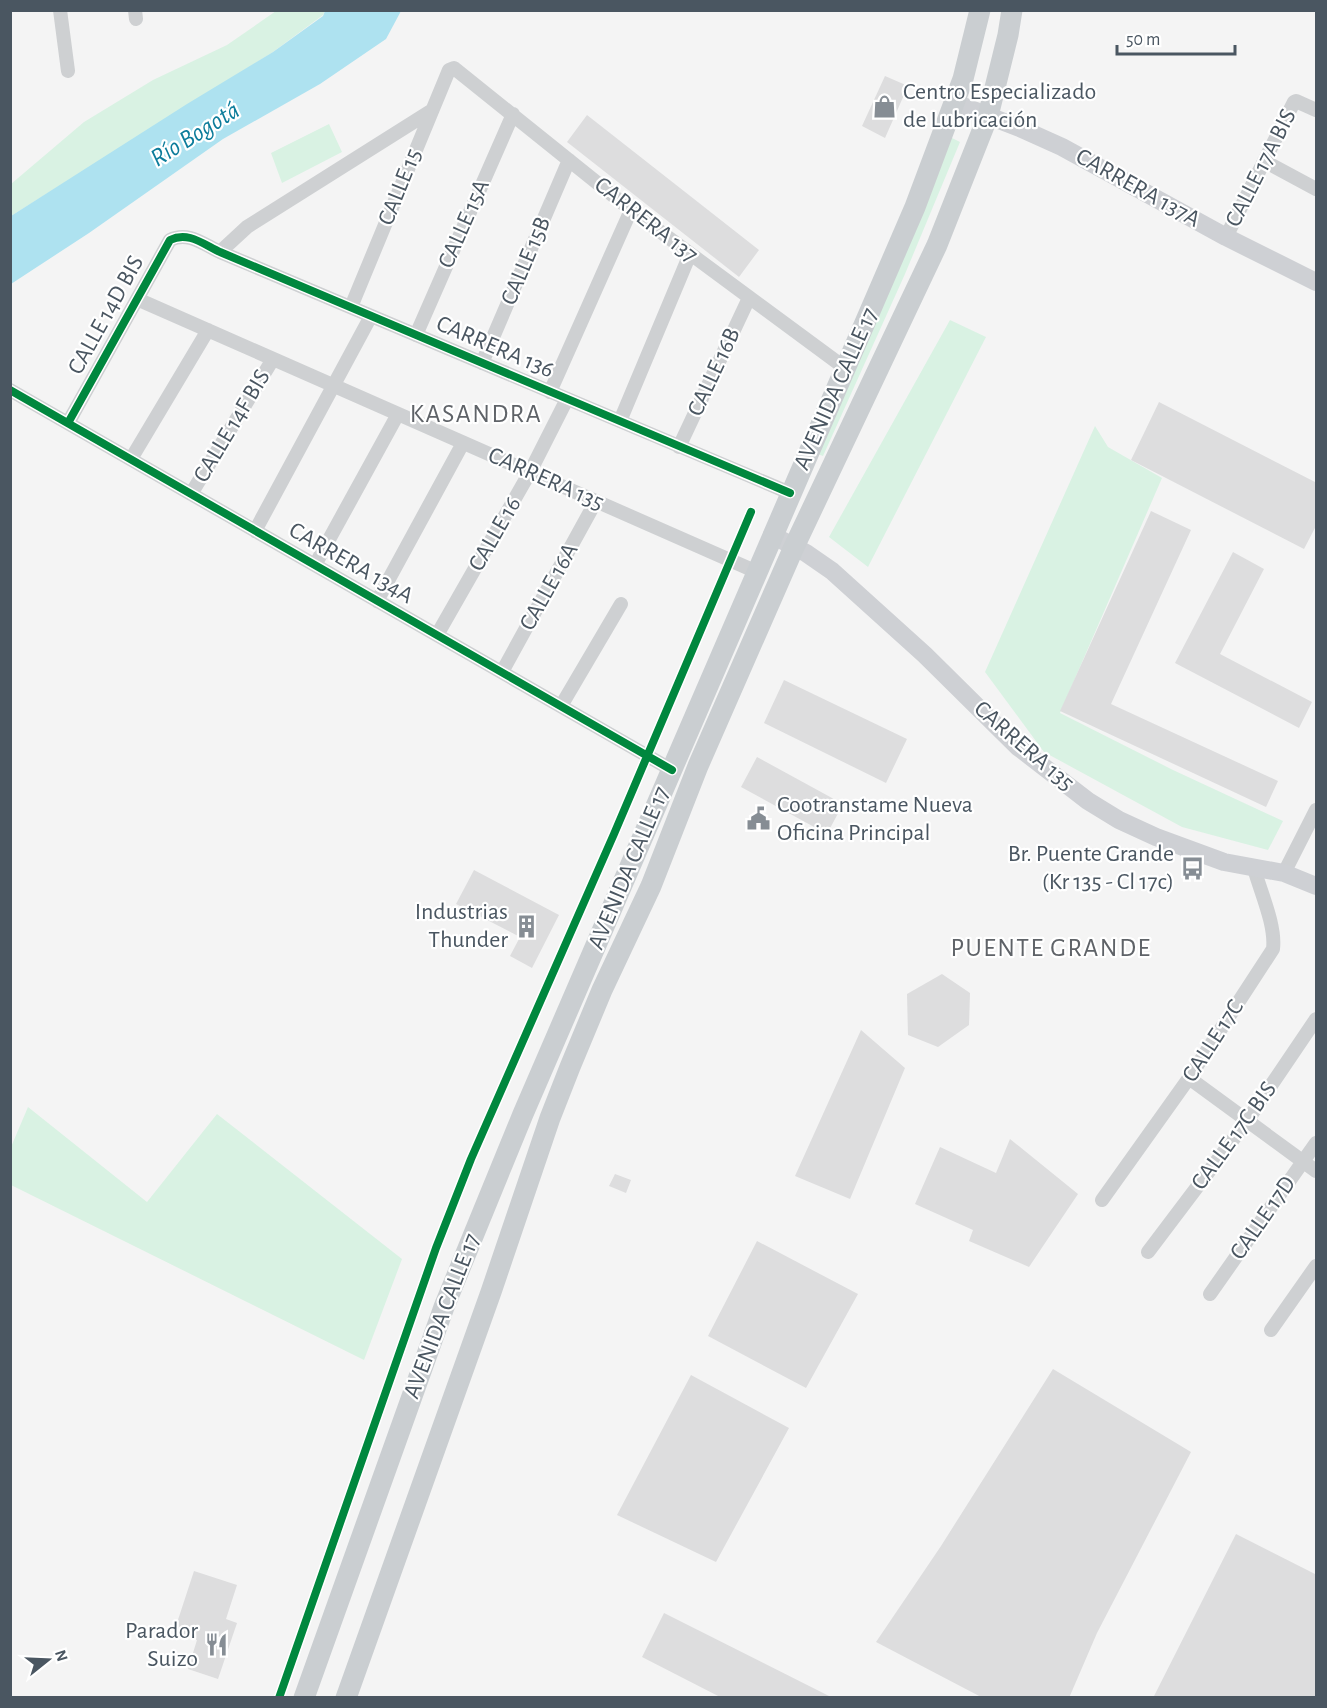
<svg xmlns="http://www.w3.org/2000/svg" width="1327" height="1708" viewBox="0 0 1327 1708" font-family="'Alegreya Sans',sans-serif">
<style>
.green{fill:#d9f2e3}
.water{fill:#aee2f0}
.building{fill:#ddddde}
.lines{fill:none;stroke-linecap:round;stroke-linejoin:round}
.street{stroke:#ced0d2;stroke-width:14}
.secondary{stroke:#ced0d4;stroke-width:18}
.primary{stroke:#caced1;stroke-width:21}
.cycleway-casing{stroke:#fff;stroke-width:11}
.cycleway{stroke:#00873e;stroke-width:8}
.labels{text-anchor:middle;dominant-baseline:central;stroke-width:4.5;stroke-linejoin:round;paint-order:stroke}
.poi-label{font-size:24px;fill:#4a5661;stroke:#fff;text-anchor:end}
.street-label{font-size:24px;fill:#4a5661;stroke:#fff}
.water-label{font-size:26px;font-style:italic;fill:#0c7c9b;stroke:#fff}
.neighbourhood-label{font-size:26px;letter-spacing:1.5px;fill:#5f6368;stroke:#fff}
</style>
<rect width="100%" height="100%" fill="#f4f4f4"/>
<!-- green -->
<path class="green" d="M276,11H325L323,15L273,52L11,216V184L84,122L153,80L227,45Z
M329,124L342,152L282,183L271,153Z
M948,136L960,142L905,274L823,456L815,453Z
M950,320L986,337L868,567L829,537Z
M1095,426L1108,447L1162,478L1060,713L1173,770L1283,821L1268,850L1182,827L1044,752L985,672Z
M28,1107L147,1202L217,1114L402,1259L364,1360L11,1185V1147Z"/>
<!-- water -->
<path class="water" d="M325,11H401L386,39L320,84L223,139L89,233L11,284V216L187,104L273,52L323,16Z"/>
<!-- building -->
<path class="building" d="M885,76L908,86L885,138L862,126Z
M587,115L759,250L739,277L567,142Z
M1159,402L1317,483V524L1304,549L1131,460Z
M1151,511L1191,530L1111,704L1278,781L1266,807L1060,711Z
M1233,552L1264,569L1220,654L1312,702L1299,728L1175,663Z
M784,680L907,739L886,783L764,723Z
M757,757L843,804L827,834L741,787Z
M474,870L559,915L532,968L510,956L520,937L456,904Z
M942,974L970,993L969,1025L938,1047L908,1035L907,994Z
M861,1030L905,1068L850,1199L795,1176Z
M1010,1139L1078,1194L1029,1267L969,1241L973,1230L915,1204L940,1147L996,1173Z
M615,1174L631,1180L626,1193L609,1186Z
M757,1241L858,1294L806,1388L708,1336Z
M1053,1369L1191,1452L1097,1633L1069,1698H983L876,1642L941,1546Z
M691,1375L789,1428L716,1562L617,1515Z
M1236,1534L1317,1575V1698H1153Z
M194,1571L237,1585L226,1619L237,1623L218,1679L188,1669L197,1640L174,1632Z
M664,1613L833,1698H722L642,1657Z"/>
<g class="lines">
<!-- street -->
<path class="street" d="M60,10L68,71
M135,10L136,19
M1264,161L1316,189
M1226,237L1294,102L1296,101L1316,110
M220,252L247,227L431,111
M137,299L757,572
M351,307L449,70L454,68L631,210L845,368
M416,335L513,114
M482,363L569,160
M10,390L672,770
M550,392L631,210
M620,421L690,254
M68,423L170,240C188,231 203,244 220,252L790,493
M679,447L749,298
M131,459L208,330
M191,494L273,359
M255,531L371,316
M315,565L398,414
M377,601L463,443
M437,635L530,472L567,399
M502,672L596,501
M561,706L621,604
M1284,873L1316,810
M1189,1078L1316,1171
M1102,1200L1189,1078L1273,949C1276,925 1260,891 1254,868
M1148,1252L1247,1121L1316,1019
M1210,1294L1316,1143
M1271,1330L1316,1266"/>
<!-- secondary -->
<path class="secondary" d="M955,103L1022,129L1062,147L1226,237L1316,282
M772,535L806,553L832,571L925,655L1018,747L1088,801L1119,820L1156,837L1224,862L1284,873L1316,886"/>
<!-- primary -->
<path class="primary" d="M304,1698L444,1307L523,1114L915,207L963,79L980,10
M346,1698L491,1292L550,1118L570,1067L602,990L651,886L698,766L794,547L937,245L988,116L1008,35L1012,10"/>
<defs>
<path id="cycleway" d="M10,390L672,770
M68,423L170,240C188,231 203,244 220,252L790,493
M279,1698L436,1248L471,1159L614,834L751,512"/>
</defs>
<!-- cycleway casing -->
<use href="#cycleway" class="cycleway-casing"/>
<!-- cycleway -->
<use href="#cycleway" class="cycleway"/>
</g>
<!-- icons -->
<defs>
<symbol id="shop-bare" viewBox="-9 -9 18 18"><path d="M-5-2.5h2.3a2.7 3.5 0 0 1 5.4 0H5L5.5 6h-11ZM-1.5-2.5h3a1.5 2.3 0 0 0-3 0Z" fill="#868d94" stroke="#fff" stroke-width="2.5" paint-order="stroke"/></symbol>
<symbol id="civic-bare" viewBox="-9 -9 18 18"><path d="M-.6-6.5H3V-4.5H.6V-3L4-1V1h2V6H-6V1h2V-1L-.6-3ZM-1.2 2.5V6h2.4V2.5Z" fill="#868d94" stroke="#fff" stroke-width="2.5" paint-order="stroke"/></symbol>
<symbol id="bus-bare" viewBox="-9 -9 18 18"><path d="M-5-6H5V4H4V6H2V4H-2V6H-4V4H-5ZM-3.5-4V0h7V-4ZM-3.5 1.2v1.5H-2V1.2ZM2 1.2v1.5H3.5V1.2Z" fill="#868d94" stroke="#fff" stroke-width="2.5" paint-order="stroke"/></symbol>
<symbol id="building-bare" viewBox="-9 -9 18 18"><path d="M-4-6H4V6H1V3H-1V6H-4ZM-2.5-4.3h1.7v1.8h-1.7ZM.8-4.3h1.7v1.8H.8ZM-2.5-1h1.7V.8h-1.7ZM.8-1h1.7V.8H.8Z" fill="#868d94" stroke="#fff" stroke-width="2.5" paint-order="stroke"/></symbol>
<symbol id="restaurant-bare" viewBox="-9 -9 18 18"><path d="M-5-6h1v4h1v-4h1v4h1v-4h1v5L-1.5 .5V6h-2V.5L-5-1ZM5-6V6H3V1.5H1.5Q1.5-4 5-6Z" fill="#868d94" stroke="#fff" stroke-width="2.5" paint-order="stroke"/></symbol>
</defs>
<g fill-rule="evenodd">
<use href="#shop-bare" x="868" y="90" width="33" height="33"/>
<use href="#civic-bare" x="742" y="802" width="33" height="33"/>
<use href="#bus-bare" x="1176" y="852" width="33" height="33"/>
<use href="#building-bare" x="510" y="910" width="33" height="33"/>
<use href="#restaurant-bare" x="200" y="1628" width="33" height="33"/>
</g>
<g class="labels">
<!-- poi labels -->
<g class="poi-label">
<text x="903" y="92" text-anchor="start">Centro Especializado<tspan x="903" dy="28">de Lubricación</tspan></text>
<text x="777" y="805" text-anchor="start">Cootranstame Nueva<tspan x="777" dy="28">Oficina Principal</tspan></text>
<text x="1174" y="854">Br. Puente Grande<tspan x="1174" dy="28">(Kr 135 - Cl 17c)</tspan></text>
<text x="508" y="912">Industrias<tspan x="508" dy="28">Thunder</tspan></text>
<text x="198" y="1631">Parador<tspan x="198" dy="28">Suizo</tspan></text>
</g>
<!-- street labels -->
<g class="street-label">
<text transform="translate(1261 168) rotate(-63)">CALLE 17A BIS</text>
<text transform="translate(400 187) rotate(-68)">CALLE 15</text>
<text transform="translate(1138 188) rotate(29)">CARRERA 137A</text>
<text transform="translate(646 220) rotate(38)">CARRERA 137</text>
<text transform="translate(464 224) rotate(-66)">CALLE 15A</text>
<text transform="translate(526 261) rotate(-67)">CALLE 15B</text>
<text transform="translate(106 315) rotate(-61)">CALLE 14D BIS</text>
<text transform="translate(495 347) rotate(23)">CARRERA 136</text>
<text transform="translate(714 372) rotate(-65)">CALLE 16B</text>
<text transform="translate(836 389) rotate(-66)">AVENIDA CALLE 17</text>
<text transform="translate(232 426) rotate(-59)">CALLE 14F BIS</text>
<text transform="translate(546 479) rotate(24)">CARRERA 135</text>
<text transform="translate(495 534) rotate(-60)">CALLE 16</text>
<text transform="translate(351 563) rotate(30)">CARRERA 134A</text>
<text transform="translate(549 587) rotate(-61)">CALLE 16A</text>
<text transform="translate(1024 746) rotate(41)">CARRERA 135</text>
<text transform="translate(629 868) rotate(-67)">AVENIDA CALLE 17</text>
<text transform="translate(1213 1041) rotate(-57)">CALLE 17C</text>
<text transform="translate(1234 1136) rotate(-54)">CALLE 17C BIS</text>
<text transform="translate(1263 1218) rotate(-55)">CALLE 17D</text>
<text transform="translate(442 1316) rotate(-69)">AVENIDA CALLE 17</text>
</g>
<!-- water labels -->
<g class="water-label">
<text transform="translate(195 134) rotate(-32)">Río Bogotá</text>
</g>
<!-- neighbourhood labels -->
<g class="neighbourhood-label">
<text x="476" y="414">KASANDRA</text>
<text x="1051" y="948">PUENTE GRANDE</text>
</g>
</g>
<!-- border -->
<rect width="1327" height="1708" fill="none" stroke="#4a5661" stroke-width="24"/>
<!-- north arrow -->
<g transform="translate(48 1660) rotate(72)" stroke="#ffffff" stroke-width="4.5" paint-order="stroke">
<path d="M0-4.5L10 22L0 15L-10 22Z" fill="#4a5661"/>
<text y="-9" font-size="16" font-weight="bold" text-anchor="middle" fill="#4a5661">N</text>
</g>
<!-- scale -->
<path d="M1117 45v9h118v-9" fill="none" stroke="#4a5661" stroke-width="3"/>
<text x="1126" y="45" font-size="18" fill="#4a5661" stroke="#ffffff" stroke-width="4.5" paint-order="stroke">50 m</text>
</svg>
